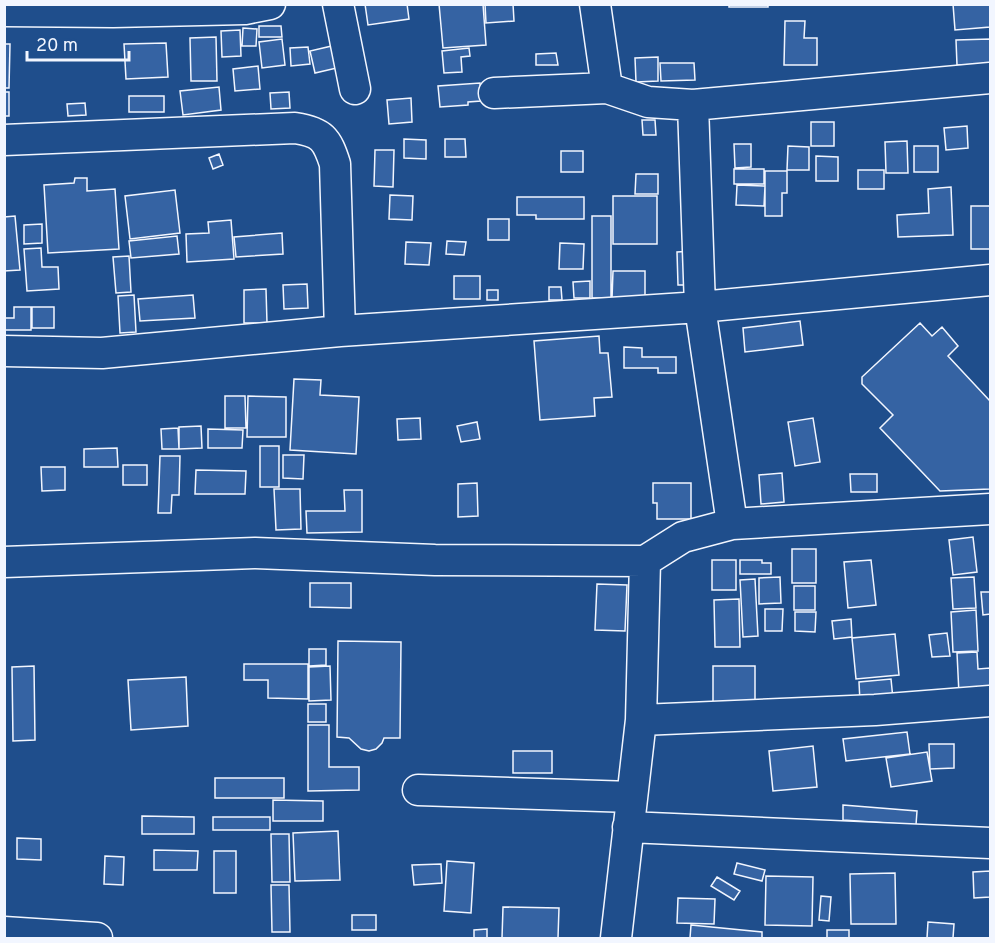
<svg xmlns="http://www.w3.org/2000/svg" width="995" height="943" viewBox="0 0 995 943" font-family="Overpass,sans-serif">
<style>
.building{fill:#3563a3;stroke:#f2f6ff;stroke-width:1.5}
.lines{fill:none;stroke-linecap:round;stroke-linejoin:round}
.minor-casing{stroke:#f2f6ff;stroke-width:33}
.minor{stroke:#1f4e8c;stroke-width:30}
</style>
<rect width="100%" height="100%" fill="#1f4e8c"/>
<!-- building -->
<path class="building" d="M365,4H407L409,19L368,25Z
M439,4H483L486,45L443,48Z
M485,4H513L514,21L486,23Z
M729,4H768V7H729Z
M953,4H990V27L955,30Z
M785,21H805L804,38H817V65H784Z
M259,26H281L282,37H259Z
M243,28L257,29L256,46H242Z
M240,30L241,56L222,57L221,31Z
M216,37L217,81H191L190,38Z
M282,39L285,65L262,68L259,42Z
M990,39V64L957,65L956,40Z
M166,43L168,77L126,79L124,44Z
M4,44H10L9,88H4Z
M336,45L341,67L315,73L310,51Z
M308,47L310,64L291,66L290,48Z
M469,48L470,56L461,57L462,72L444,73L442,51Z
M556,53L558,65H536V54Z
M658,57V81L636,82L635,58Z
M660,63H694L695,80L661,81Z
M258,66L260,89L235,91L233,69Z
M480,83L481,101L468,102V105L440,107L438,86Z
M219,87L221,110L183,115L180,91Z
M4,92H9V116H4Z
M289,92L290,108L271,109L270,93Z
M129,96H164V112H129Z
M411,98L412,122L389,124L387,100Z
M85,103L86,115L68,116L67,104Z
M642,120H655L656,135H643Z
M811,122H834V146H811Z
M967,126L968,148L946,150L944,128Z
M404,139L426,140V159L404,158Z
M445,139H465L466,157H445Z
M907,141L908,173H886L885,142Z
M734,144H751V167L735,168Z
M788,146L809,147V170H787Z
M914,146H938V172H914Z
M375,150H394L393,187L374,186Z
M561,151H583V172H561Z
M219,154L223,165L213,169L209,158Z
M816,156L838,157V181H816Z
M734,169H764V184H734Z
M858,170H884V189H858Z
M765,171H787V193H782V216H765Z
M636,174H658V194H635Z
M75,178H87V191L115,189L119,249L48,253L44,185L74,183Z
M737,185L765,186L764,206L736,205Z
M951,187L953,235L898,237L897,215L929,213L928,189Z
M175,190L180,233L130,239L125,196Z
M390,195L413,196L412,220L389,219Z
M613,196H657V244H613Z
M517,197H584V219H536V215H517Z
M971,206H990V249H971Z
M15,216L20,270L4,271V217Z
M592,216H611V298H592Z
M488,219H509V240H488Z
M231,220L234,259L187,262L186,234L209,233L208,222Z
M42,224V243L24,244V225Z
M282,233L283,254L236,257L234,237Z
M177,236L179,254L131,258L129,241Z
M447,241L466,242L464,255L446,254Z
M406,242L431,243L429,265L405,264Z
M560,243L584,244L583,269H559Z
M41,248L42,267H58L59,289L27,291L24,249Z
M692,251V285H678L677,252Z
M129,256L131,292L116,293L113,257Z
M613,271H645V299H612Z
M454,276H480V299H454Z
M590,281V298H574L573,282Z
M307,284L308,308L284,309L283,285Z
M549,287H561L562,300H549Z
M266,289L267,323H244V290Z
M487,290H498V300H487Z
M134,295L136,332L120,333L118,296Z
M193,295L195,318L140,321L138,299Z
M14,307H31V330H4V318H14Z
M32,307H54V328H32Z
M800,321L803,345L745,352L743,328Z
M920,323L932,336L942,327L958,346L948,356L990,401V489L940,491L880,428L893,415L862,384V377Z
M599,336L600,353H608L612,397L594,398L595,416L540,420L534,341Z
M624,347L642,348V357H676V373H658V368H624Z
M294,379L321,380L320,395L359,397L356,454L290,450Z
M225,396H245L246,428H225Z
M248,396L286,397V437H247Z
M420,418L421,439L398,440L397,419Z
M813,418L820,462L795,466L788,422Z
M477,422L480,439L461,442L457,426Z
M201,426L202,448L179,449V427Z
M178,428L179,449H162L161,429Z
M208,429L243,430L242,448H208Z
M260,446H279V487H260Z
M117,448L118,467H84V449Z
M283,455H304L303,479L283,478Z
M160,456H180L179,495H172L171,513H158Z
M123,465H147V485H123Z
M41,467H65V490L42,491Z
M196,470L246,471L245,494H195Z
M782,473L784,502L761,504L759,475Z
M850,474H877V492H851Z
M477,483L478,516L458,517V484Z
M653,483H691V519H657V503H653Z
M274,489H300L301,529L276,530Z
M344,490H362V532L307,533L306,511H345Z
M973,537L977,572L953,575L949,540Z
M792,549H816V583H792Z
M712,560H736V590H712Z
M740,560H762V563H771V574H740Z
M871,560L876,605L848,608L844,562Z
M780,577L781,603L759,604V578Z
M974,577L976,608L953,609L951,578Z
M755,579L758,636L743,637L740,580Z
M310,583H351V608L310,607Z
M597,584L627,585L625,631L595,630Z
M794,586H815V610H794Z
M981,592H990V614L983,615Z
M739,599L740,647H715L714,600Z
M765,609H783L782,631H765Z
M976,610L978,651L953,652L951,612Z
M795,612H816L815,632L795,631Z
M851,619L852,637L834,639L832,621Z
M947,633L950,656L932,657L929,635Z
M895,634L899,675L856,679L852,638Z
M338,641L401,642L400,738H384L382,743L376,749L369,751L361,749L349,738L337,737Z
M309,649H326V665L309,666Z
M977,652L978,669L990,668V692L959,694L957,653Z
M244,664H308V699L268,698V680H244Z
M34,666L35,740L13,741L12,667Z
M330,666L331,700L309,701V667Z
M713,666H755V710H713Z
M186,677L188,726L131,730L128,680Z
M891,679L893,699L860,702L859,682Z
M308,704H326V722H308Z
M308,725H329V767H359V790L308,791Z
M907,732L910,754L846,761L843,739Z
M929,744H954V768L930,769Z
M813,746L817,787L773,791L769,751Z
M513,751H552V773H513Z
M927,752L932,781L891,787L886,758Z
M215,778H284V798H215Z
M273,800L323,801V821H273Z
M843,805L917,811L916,825L843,820Z
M142,816L194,817V834H142Z
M213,817H270V830H213Z
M338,831L340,880L295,881L293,833Z
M271,834H289L290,882H272Z
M17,838L41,839V860L17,859Z
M154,850L198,851L197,870H154Z
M214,851H236V893H214Z
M105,856L124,857L123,885L104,884Z
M447,861L474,863L471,913L444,911Z
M737,863L765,870L762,881L734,874Z
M441,864L442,883L414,885L412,865Z
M990,871V897L974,898L973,872Z
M895,873L896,924H851L850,874Z
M766,876L813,877L812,926L765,925Z
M717,877L740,891L734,900L711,886Z
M271,885H289L290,932H272Z
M821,896L831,897L829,921L819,920Z
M678,898L715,899L714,924L677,923Z
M503,907L559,908L558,938H502Z
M352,915H376V930H352Z
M928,922L954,924L953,938H927Z
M691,925L762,932V938H690Z
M487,929V938H474V930Z
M827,930H849V938H827Z"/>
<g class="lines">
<defs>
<path id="minor" d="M338,4L355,89
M595,4L607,88
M4,11L113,12L245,9L270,4
M494,93L607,88L648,102L693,105L990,78
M693,105L700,307L732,524
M4,140L295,128C322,132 327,139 335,164L340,331
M4,351L102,353L340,331L700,307L990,280
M4,562L255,553L435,560L645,561
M641,720L875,710L990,701
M418,790L632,797
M628,827L990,843
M4,932L97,938
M616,938L641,720L645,561L683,537L732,524L990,509"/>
</defs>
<!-- minor casing -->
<use href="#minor" class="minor-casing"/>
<!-- minor -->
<use href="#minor" class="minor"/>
</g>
<!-- border -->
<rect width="995" height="943" fill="none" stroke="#f2f6ff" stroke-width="12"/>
<!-- scale -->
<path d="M27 51v9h102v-9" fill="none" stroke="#f2f6ff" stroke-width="3"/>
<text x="36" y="51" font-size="18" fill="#f2f6ff" stroke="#1f4e8c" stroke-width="4.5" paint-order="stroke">20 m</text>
</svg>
